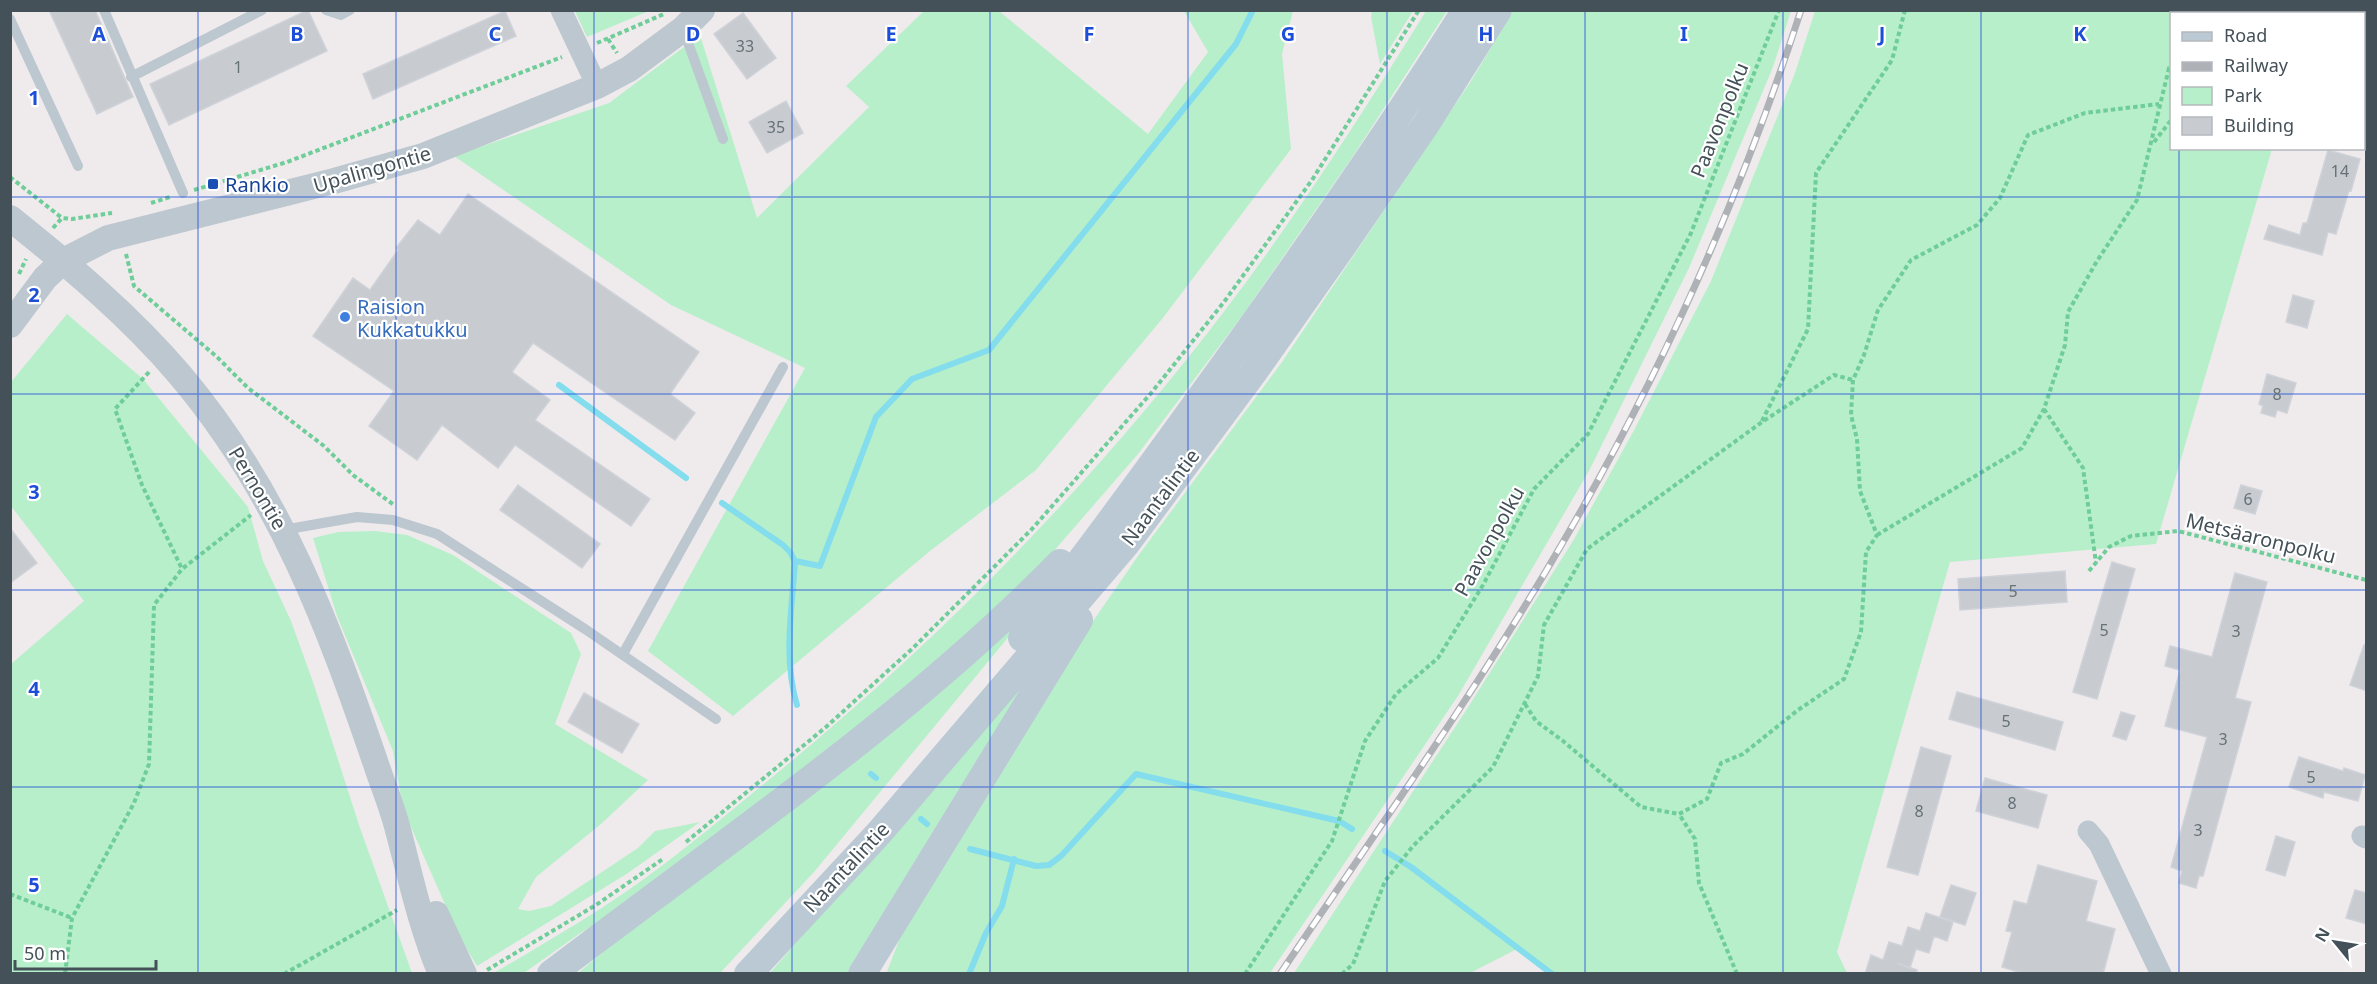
<svg xmlns="http://www.w3.org/2000/svg" width="2377" height="984" viewBox="0 0 2377 984" font-family="'Noto Sans',sans-serif">
<style>
.green{fill:#b7efca}
.lines{fill:none;stroke-linecap:round;stroke-linejoin:round}
.stream{stroke:#83dded;stroke-width:6}
.building{fill:#c8ccd1;stroke:#cfd2d8;stroke-width:1.5}
.path{stroke:#6fcd99;stroke-width:4;stroke-dasharray:4.5 3;stroke-linecap:butt}
.service{stroke:#bcc7cf;stroke-width:10}
.minor{stroke:#bcc7cf;stroke-width:21}
.tertiary{stroke:#bcc7cf;stroke-width:26}
.secondary{stroke:#bbc9d4;stroke-width:28}
.rail-casing{stroke:#aeb2b7;stroke-width:7}
.rail{stroke:#fff;stroke-width:4.5;stroke-dasharray:14;stroke-linecap:butt}
.grid{fill:none;stroke:#1d4ed8;stroke-width:1.5;stroke-opacity:0.55}
.transit-dot{fill:#1a4fb4;stroke:#fff;stroke-width:2}
.shop-dot{fill:#3f7fe0;stroke:#fff;stroke-width:2}
.labels{text-anchor:middle;dominant-baseline:central;stroke-width:4.5;stroke-linejoin:round;paint-order:stroke}
.number-label{font-size:16px;fill:#657077}
.street-label{font-size:20px;fill:#445159;stroke:#fff}
.transit-label{font-size:20px;fill:#164399;stroke:#fff;text-anchor:start}
.shop-label{font-size:20px;fill:#366cbe;stroke:#fff;text-anchor:start}
.grid-label{font-size:20px;text-anchor:middle;font-weight:bold;fill:#1d4ed8;stroke:#fff;stroke-width:4.5;stroke-linejoin:round;paint-order:stroke}
</style>
<rect width="100%" height="100%" fill="#efebec"/>
<!-- green -->
<path class="green" d="M575,11H649L587,37Z
M924,11H999L1148,134L1208,52L1184,11H1293L1282,54L1291,149L1162,319L1036,470L930,551L733,716L648,651L805,368L671,305L454,156L609,103L700,35L757,218L869,107L846,86Z
M1372,11H1413L1380,64L1371,17Z
M1426,11H1447L1351,159L1242,316L1138,454L1040,567L881,711L618,910L579,934L524,973L492,974C545,943 599,912 648,876C692,844 734,808 776,774C944,636 1098,478 1229,305C1300,211 1364,111 1426,11Z
M1513,11H1791L1773,67L1689,268L1590,469L1458,696L1270,973L886,974L900,938L1091,624L1138,556L1282,362L1471,81Z
M1815,11H2336L2328,14H2172V148L2272,149L2156,544L1950,562L1837,952L1847,973H1552L1517,949L1470,973H1294L1465,712L1573,541L1633,432L1711,281L1795,73Z
M67,314L143,379L248,507L263,561L291,621L313,682L360,828L412,973H11V664L84,601L11,506V382Z
M375,531L407,535L453,555L571,633L581,654L555,724L648,780L601,824L536,877L518,909L529,911L551,906L638,848L655,831L700,822L628,873L477,966L459,936L403,809L393,751L337,616L313,538L338,532Z
M1018,621L1020,623L814,872L720,973L577,974L643,918Z
M1039,664L853,973L769,974Z"/>
<g class="lines">
<!-- stream -->
<path class="stream" d="M559,385L686,478
M722,503L783,545L790,552L795,561
M797,705C783,659 792,609 795,561L820,566L876,417L912,379L989,350L1236,44L1253,10
M871,774L876,778
M921,819L927,824
M970,849L1036,866L1049,865L1061,856L1136,774L1339,821L1352,829
M1385,851L1411,867L1552,974
M969,974L986,933L1002,906L1014,859"/>
</g>
<!-- building -->
<path class="building" d="M49,10H95L133,97L97,114Z
M308,10L327,51L169,125L150,84Z
M505,11L516,36L373,99L363,74Z
M743,13L776,58L747,79L714,34Z
M786,101L803,133L767,153L749,122Z
M2328,150L2360,159L2351,191L2349,190L2336,234L2328,232L2322,255L2264,239L2269,225L2300,235L2303,223H2307Z
M468,194L699,352L670,394L695,413L675,440L533,343L512,372L550,400L535,420L650,499L631,526L515,445L498,468L442,425L417,460L369,426L394,391L313,336L353,278L370,290L398,250L396,248L418,220L440,235Z
M2293,295L2314,301L2307,328L2286,322Z
M2267,374L2296,383L2287,413L2277,410L2275,417L2261,413L2263,406L2259,404Z
M518,485L600,544L582,568L500,510Z
M2241,485L2262,491L2255,514L2234,508Z
M10,528L37,563L10,583Z
M2112,562L2135,569L2097,699L2073,692Z
M2065,571L2067,602L1960,610L1958,579Z
M2235,573L2267,582L2235,698L2251,702L2203,876H2199L2196,888L2179,883L2182,871L2171,867L2207,737L2165,726L2180,670L2165,666L2170,646L2212,657Z
M2364,645H2367V691L2350,685Z
M1957,692L2063,722L2055,750L1949,719Z
M584,693L639,724L622,753L568,722Z
M2121,712L2135,716L2126,740L2113,736Z
M1921,747L1951,756L1918,875L1887,867Z
M2299,757L2343,771L2344,768L2365,775L2358,801L2324,792L2323,798L2289,787Z
M1985,778L2047,795L2038,828L1976,811Z
M2276,836L2295,842L2285,876L2266,870Z
M2038,865L2097,881L2086,921L2115,929L2103,974H2025L2002,967L2012,932L2006,931L2014,901L2027,904Z
M1951,885L1976,893L1965,925L1940,917Z
M2355,890L2367,893V924L2346,918Z
M1926,913L1953,922L1947,941L1934,936L1929,953L1916,949L1910,968L1897,963L1917,970L1916,974H1865L1871,955L1883,960L1889,942L1902,946L1908,927L1920,931Z"/>
<g class="lines">
<!-- path -->
<path class="path" d="M2226,14L2228,10
M608,39L617,53
M597,43L664,14
M2154,142L2172,119
M10,177L62,218
M194,190L287,162L562,57
M151,203L170,197
M53,228L62,218L72,219L112,213
M126,254L134,286L217,357L248,388L324,446L353,475L394,505
M19,274L26,259
M149,372L115,409L142,485L182,569
M2044,409L2083,468L2096,563
M1762,421L1808,329L1816,173L1892,60L1905,10
M1877,535L2022,448L2044,409L2065,345L2068,312L2097,261L2137,200L2169,68L2172,67
M2089,571L2109,547L2131,536L2178,531L2366,580
M1525,704L1536,721L1563,741L1641,807L1679,814
M686,842L826,727L913,648L1032,529L1152,392L1224,302L1312,180L1419,10
M10,894L72,918
M487,970L596,905L663,859
M65,974L72,918L134,803L149,764L154,605L182,569L251,515
M284,974L397,910
M1245,974L1332,841L1365,741L1396,694L1438,658L1483,585L1534,489L1588,434L1691,233L1779,10
M1342,974L1353,964L1385,881L1413,846L1493,767L1538,676L1544,625L1587,549L1762,422L1834,375L1853,380
M1737,974L1699,883L1695,839L1679,814L1707,799L1721,763L1743,754L1798,710L1844,679L1861,632L1866,552L1877,535L1860,491L1857,439L1851,415L1853,380L1864,355L1878,310L1911,260L1977,225L2000,198L2028,135L2085,113L2159,104"/>
<!-- service -->
<path class="service" d="M104,10L183,193
M326,10L341,15L350,10
M10,19L78,166
M683,29L723,139
M131,77L262,10
M283,530L357,517L393,520L437,534L585,629L716,719
M623,654L783,367"/>
<!-- minor -->
<path class="minor" d="M561,10L597,86
M2088,831L2099,844L2161,974
M2362,836L2366,838"/>
<!-- tertiary -->
<path class="tertiary" d="M10,218C70,266 130,316 180,375C280,493 329,626 378,770C385,790 393,810 398,830C411,879 421,927 441,974
M10,325L45,278L63,261L108,238L334,181L423,156L597,86L629,69L683,29L702,10
M436,914L464,974"/>
<!-- secondary -->
<path class="secondary" d="M1022,638C1086,555 1148,471 1209,386C1298,263 1385,139 1466,10
M551,974C724,842 907,719 1060,563
M748,974L879,833L1126,544L1253,373L1339,251L1426,124L1498,10
M862,974L1079,620"/>
<defs>
<path id="rail" d="M1280,974C1375,833 1474,695 1559,549C1658,380 1741,197 1801,10"/>
</defs>
<!-- rail casing -->
<use href="#rail" class="rail-casing"/>
<!-- rail -->
<use href="#rail" class="rail"/>
</g>
<!-- grid -->
<path class="grid" d="M198,10V974M396,10V974M594,10V974M792,10V974M990,10V974M1188,10V974M1387,10V974M1585,10V974M1783,10V974M1981,10V974M2179,10V14M2179,148V974M10,197H2366M10,394H2366M10,590H2366M10,787H2366"/>
<!-- markers -->
<rect class="transit-dot" x="207" y="178" width="12" height="12" rx="3"/>
<circle class="shop-dot" cx="345" cy="317" r="6"/>
<g class="labels">
<!-- number labels -->
<g class="number-label">
<text x="745" y="46">33</text>
<text x="238" y="67">1</text>
<text x="776" y="127">35</text>
<text x="2340" y="171">14</text>
<text x="2277" y="394">8</text>
<text x="2248" y="499">6</text>
<text x="2013" y="591">5</text>
<text x="2104" y="630">5</text>
<text x="2236" y="631">3</text>
<text x="2006" y="721">5</text>
<text x="2223" y="739">3</text>
<text x="2311" y="777">5</text>
<text x="2012" y="803">8</text>
<text x="1919" y="811">8</text>
<text x="2198" y="830">3</text>
</g>
<!-- street labels -->
<g class="street-label">
<text transform="translate(1719 120) rotate(-68)">Paavonpolku</text>
<text transform="translate(372 169) rotate(-16)">Upalingontie</text>
<text transform="translate(258 488) rotate(59)">Pernontie</text>
<text transform="translate(1160 497) rotate(-53)">Naantalintie</text>
<text transform="translate(2261 538) rotate(14)">Metsäaronpolku</text>
<text transform="translate(1489 541) rotate(-61)">Paavonpolku</text>
<text transform="translate(846 867) rotate(-47)">Naantalintie</text>
</g>
<!-- transit labels -->
<g class="transit-label">
<text x="225" y="184">Rankio</text>
</g>
<!-- shop labels -->
<g class="shop-label">
<text x="357" y="306">Raision<tspan x="357" dy="23">Kukkatukku</tspan></text>
</g>
</g>
<g class="grid-label">
<text x="99" y="41">A</text>
<text x="297" y="41">B</text>
<text x="495" y="41">C</text>
<text x="693" y="41">D</text>
<text x="891" y="41">E</text>
<text x="1089" y="41">F</text>
<text x="1288" y="41">G</text>
<text x="1486" y="41">H</text>
<text x="1684" y="41">I</text>
<text x="1882" y="41">J</text>
<text x="2080" y="41">K</text>
<text x="34" y="105">1</text>
<text x="34" y="302">2</text>
<text x="34" y="499">3</text>
<text x="34" y="696">4</text>
<text x="34" y="892">5</text>
</g>
<!-- border -->
<rect width="2377" height="984" fill="none" stroke="#445159" stroke-width="24"/>
<!-- legend -->
<rect x="2170" y="12" width="195" height="138" fill="#ffffff" stroke="#b4b9bd" stroke-width="1.5"/>
<rect x="2182" y="32" width="30" height="9" fill="#bbc9d4" stroke="#b4b9bd" stroke-width="1.5"/>
<text x="2224" y="42" font-size="18" fill="#445159">Road</text>
<rect x="2182" y="62" width="30" height="9" fill="#aeb2b7" stroke="#b4b9bd" stroke-width="1.5"/>
<text x="2224" y="72" font-size="18" fill="#445159">Railway</text>
<rect x="2182" y="87" width="30" height="18" fill="#b7efca" stroke="#b4b9bd" stroke-width="1.5"/>
<text x="2224" y="102" font-size="18" fill="#445159">Park</text>
<rect x="2182" y="117" width="30" height="18" fill="#c8ccd1" stroke="#b4b9bd" stroke-width="1.5"/>
<text x="2224" y="132" font-size="18" fill="#445159">Building</text>
<!-- north arrow -->
<g transform="translate(2335 942) rotate(300)" stroke="#ffffff" stroke-width="4.5" paint-order="stroke">
<path d="M0-4.5L10 22L0 15L-10 22Z" fill="#445159"/>
<text y="-9" font-size="16" font-weight="bold" text-anchor="middle" fill="#445159">N</text>
</g>
<!-- scale -->
<path d="M15 960v9h141v-9" fill="none" stroke="#445159" stroke-width="3"/>
<text x="24" y="960" font-size="18" fill="#445159" stroke="#ffffff" stroke-width="4.5" paint-order="stroke">50 m</text>
</svg>
